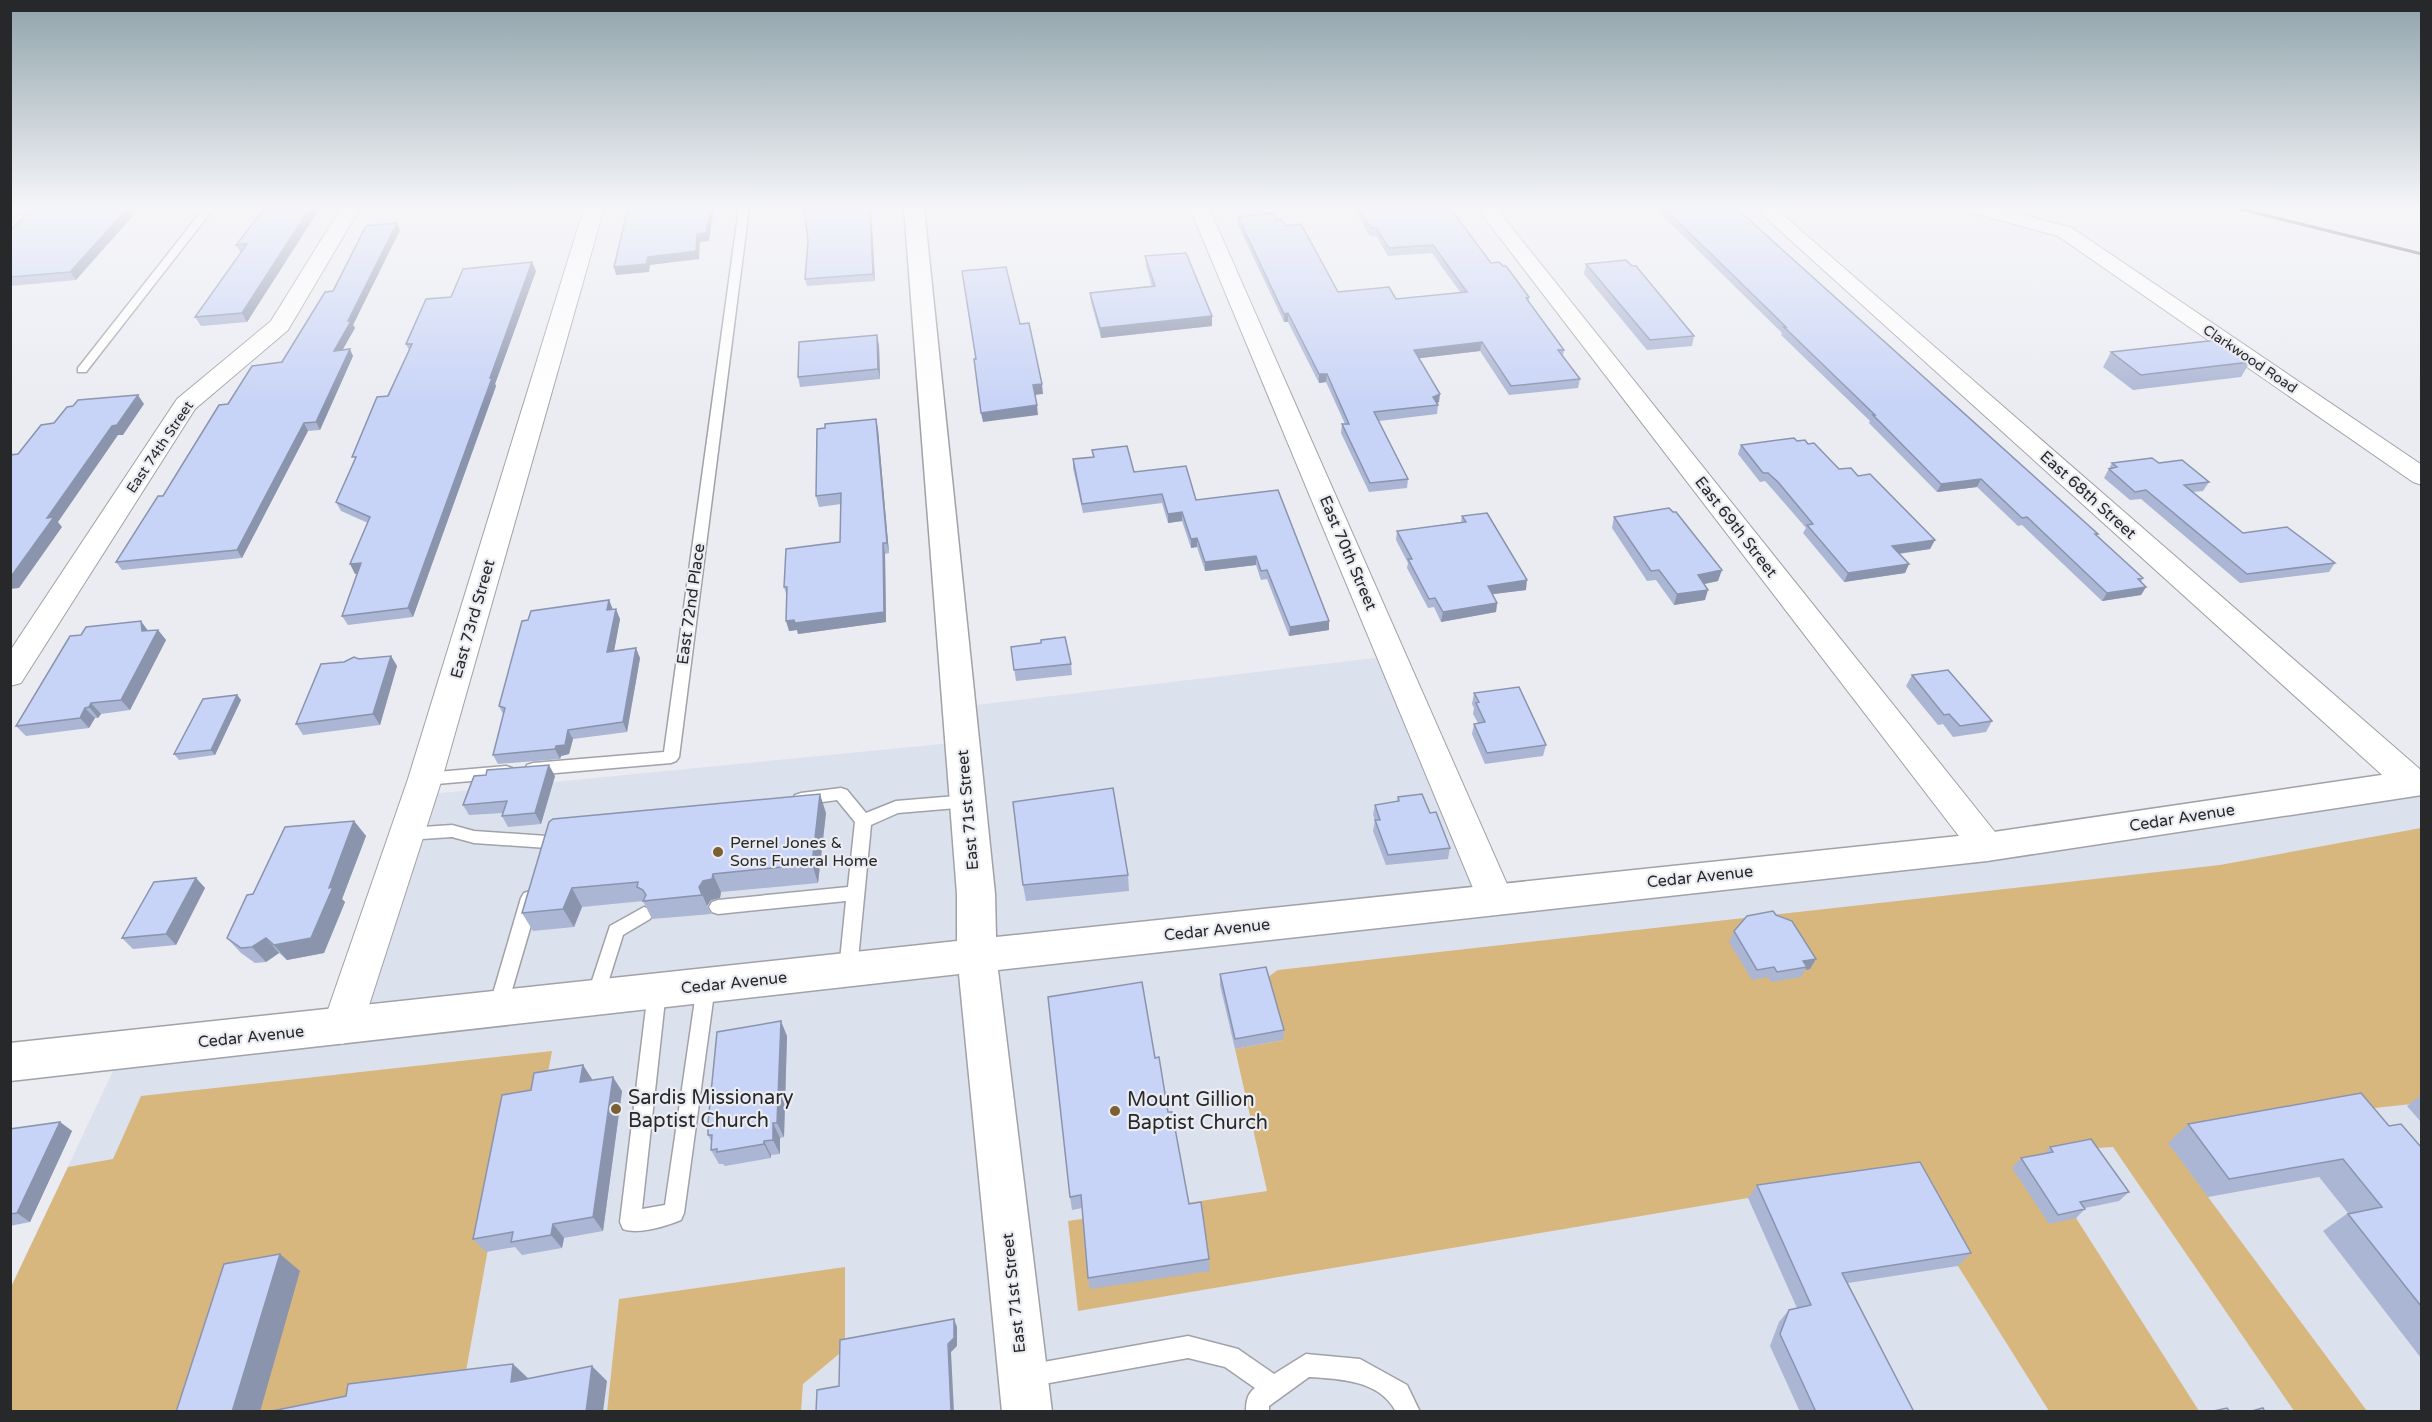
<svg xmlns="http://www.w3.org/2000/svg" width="2432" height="1422" viewBox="0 0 2432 1422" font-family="'Varela Round',sans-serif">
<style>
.built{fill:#dce1ee}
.green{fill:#d8b77f}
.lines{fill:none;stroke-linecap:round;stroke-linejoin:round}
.service-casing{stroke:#a0a2a8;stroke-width:3}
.minor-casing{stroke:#a0a2a8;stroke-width:2}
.tertiary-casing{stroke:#a0a2a8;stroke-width:3}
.service{fill:#fff;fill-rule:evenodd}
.minor{fill:#fff;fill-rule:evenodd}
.tertiary{fill:#fff;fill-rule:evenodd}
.rail{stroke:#4b4d4f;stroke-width:3}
.wall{fill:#abb5d4}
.shaded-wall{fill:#8b94ad}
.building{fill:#c7d3f7;stroke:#8b94ad;stroke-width:1.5}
.poi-dot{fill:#7a6032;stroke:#eaecf2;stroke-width:2}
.labels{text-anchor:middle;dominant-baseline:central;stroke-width:4.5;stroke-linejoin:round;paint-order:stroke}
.far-street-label{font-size:14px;fill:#27282a;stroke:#eaecf2}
.street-label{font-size:16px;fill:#27282a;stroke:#eaecf2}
.poi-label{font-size:16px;fill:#27282a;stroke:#eaecf2;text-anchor:start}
.near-poi-label{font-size:20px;fill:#27282a;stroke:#eaecf2;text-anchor:start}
</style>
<rect width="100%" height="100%" fill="#eaecf2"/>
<!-- built -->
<path class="built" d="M1392,656L1496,900L2421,782V1411H11L10,1289L123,1050L342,1027L420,795L962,742L959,707Z"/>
<!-- green -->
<path class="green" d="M2421,828V1103L2337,1112L2208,1197L2367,1411H2294L2113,1147L2082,1149L2076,1218L2199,1411H2049L1958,1266L1909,1176L1748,1198L1078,1311L1068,1221L1267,1191L1235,1049L1283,1040L1268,977L1278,970L2220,865Z
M552,1051L542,1105L513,1110L463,1388L363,1411H11L10,1289L68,1167L113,1159L141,1096Z
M845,1267V1349L803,1384L801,1411L607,1412L619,1299Z"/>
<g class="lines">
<defs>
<path id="service" d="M204,208H214L86,372H78V368Z
M739,208H749L679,757L676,761L671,763L533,775L527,773L525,769L527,765L533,763L664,752Z
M506,766L512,768L514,772L512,776L506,778L425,785L419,783L417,779L419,775L425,773Z
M841,788L847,790L866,813L896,801L968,795L974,797L976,801L974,805L968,807L898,813L871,825L857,970L854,975L848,978L842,975L839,970L846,901L718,914L712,912L709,907L712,902L718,900L848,887L855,822L837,800L801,805L795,803L793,799L795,795L801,793Z
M452,825L474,831L547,836L553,837L555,842L553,847L547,848L474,843L452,837L407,840L401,838L399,834L401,830L407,828Z
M530,891L536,893L539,898L507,1007L504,1013L498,1015L492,1013L489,1007L521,898L524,893Z
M644,907L650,909L653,914L650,919L623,935L601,1005L595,1007L589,1005L586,999L610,926Z
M706,978L712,981L715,986L684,1213L681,1220C666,1226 638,1235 623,1229L620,1222L648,991L651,985L657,983L663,985L666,991L642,1209L665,1205L697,986L700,981Z
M1188,1336L1238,1349L1274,1374L1306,1354L1360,1359L1407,1385L1420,1412H1396C1380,1380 1340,1379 1309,1377L1269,1406V1412H1246C1246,1402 1247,1394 1255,1388L1225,1367L1188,1358L1027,1387L1019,1384L1016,1376L1019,1368L1027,1365Z"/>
<path id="minor" d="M10,208H24L17,215L10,217Z
M341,208H360L288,330L195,409L21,683L10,686V651L177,399L271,321Z
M584,208H604L442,779L362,1027L356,1039L342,1044L328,1039L322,1027L408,779Z
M1190,208H1209L1514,900L1509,910L1496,915L1483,910L1478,900Z
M1477,208H1496L1999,837L2004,847L1999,857L1987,861L1975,857Z
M1755,208H1775L2422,771V793L2413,795L2401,792Z
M1966,208H1997L2072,228L2422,465V485L2413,482L2058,236L1969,212Z"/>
<path id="tertiary" d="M904,208H924L995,894L996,937L1987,833L2422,769V795L1987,861L998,970L1052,1412H1002L959,974L10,1081V1043L957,941V894Z"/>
</defs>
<!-- service casing -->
<use href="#service" class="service-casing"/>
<!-- minor casing -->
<use href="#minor" class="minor-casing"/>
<!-- tertiary casing -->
<use href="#tertiary" class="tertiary-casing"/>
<!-- service -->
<use href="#service" class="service"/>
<!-- minor -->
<use href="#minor" class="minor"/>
<!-- tertiary -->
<use href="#tertiary" class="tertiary"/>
<!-- rail -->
<path class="rail" d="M2236,208L2422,254"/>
</g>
<!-- wall -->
<path class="wall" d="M33,208L76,280L10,286V231Z
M265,208H320L247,322L201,326L195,317L241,253L236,245Z
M804,208H871L875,281L807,286L805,279L808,241Z
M1353,208H1450L1491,263L1529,297V302L1564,350L1563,356L1580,379L1578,388L1509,395L1480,351L1419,358L1439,402L1437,403L1438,405L1437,414L1379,421L1408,479L1407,488L1369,492L1341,433L1342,424H1345L1326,382L1319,383L1288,322H1284L1238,225V217L1277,220L1285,226L1338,292L1396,299L1460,292L1432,253L1388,256L1376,236H1370Z
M1655,208H1736L2143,578L2141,582L2146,587L2141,595L2102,601L2022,525L2018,526L1977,487L1937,492L1869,423L1870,421L1781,335L1782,333Z
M397,223L400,230L353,325L355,328L342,350L353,356L320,430L308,431L242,558L122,570L116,562L163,496L228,404L282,362L333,291Z
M1145,256L1212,326L1101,338L1091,302L1090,293L1152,287L1146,266Z
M1586,264L1694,336L1692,346L1647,350L1584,274Z
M536,271L495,384L496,386L413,617L348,625L342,616L358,573L355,574L368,523L341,511L336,502L409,350L406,344L451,297Z
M879,345L880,379L800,387L798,377Z
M2111,352L2250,362L2241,377L2133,390L2103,367Z
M878,429L889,553L885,554L886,622L798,634L797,630L789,631L787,597L784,587L840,542L841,504L819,507L816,496Z
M1797,441L1808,444L1839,469L1858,476L1935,540L1930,549L1899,554L1909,564L1905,573L1844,582L1803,533L1806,528L1774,491L1765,481L1760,482L1738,454L1741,445Z
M1092,450L1134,472L1196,500L1329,621V630L1289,636L1267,579L1261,580L1256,565L1205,571L1197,547L1191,548L1182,521L1168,523L1162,503L1083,513L1073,468V459L1093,457Z
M2112,463H2159L2209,482L2203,491L2193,492L2243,533L2335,563L2329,572L2240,583L2141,499L2130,500L2104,478Z
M1462,516L1526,590L1493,594L1497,603L1496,612L1441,622L1434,607L1428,608L1407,568L1408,563L1396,540L1397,531L1461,522Z
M1614,517L1718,581L1704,584L1705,600L1674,605L1656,580L1647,581L1612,528Z
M609,600L613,610L620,619L614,651L640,658L627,732L573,739L569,754L561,756L560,759L498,764L493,755L503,714L499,706L528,620Z
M158,630L166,640L130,710L101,714L98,718H95L89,728L26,736L16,726L149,631Z
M1011,647L1071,664L1072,675L1016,681Z
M391,656L397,666L380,725L303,735L296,724L359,659Z
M1912,675L1992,721L1986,732L1953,737L1943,724L1938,725L1906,686Z
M1474,693L1546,745L1543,756L1485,764L1472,734L1474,724L1478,723L1473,714L1474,708L1472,704Z
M237,695L241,700L215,755L179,760L174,754Z
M555,776L541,824L508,827L502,816L503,813L469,815L463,805Z
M1398,797L1430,813L1450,848L1448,859L1386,865L1373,831L1375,820L1373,815L1375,805L1397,802Z
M826,813L818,883L721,892L720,898L711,900L707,906L711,914L652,919L643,901L582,907L574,927L533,931L522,913L549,822Z
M354,821L366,836L342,899L345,902L324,953L287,960L279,953L266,962L255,963L241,953L227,938L253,894Z
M1128,875L1129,891L1026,901L1023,885Z
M196,878L205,888L176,945L133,949L122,938Z
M1776,915L1816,959L1810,969L1805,970L1801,977L1771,982L1768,977L1752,980L1729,942L1734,931Z
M1220,974L1284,1030L1283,1040L1235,1049L1220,985Z
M787,1036L784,1137L780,1138V1154L771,1155V1158L725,1166L723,1164H719L711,1150L712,1143L708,1135Z
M1155,1058L1168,1112L1189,1204L1209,1259L1210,1271L1090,1289L1088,1278L1082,1208L1072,1210L1070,1197Z
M583,1065L592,1080L622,1091L603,1231L564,1238L562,1248L522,1255L515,1247L486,1252L473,1239L531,1090Z
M2421,1095V1122L2407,1106Z
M60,1122L72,1131L30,1222L10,1226V1129Z
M2188,1124L2389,1126L2421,1147V1358L2323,1231L2348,1213L2319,1177L2208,1197L2168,1143Z
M2050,1147L2129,1192L2119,1201L2085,1208V1209L2076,1218L2049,1224L2012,1168L2021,1158L2044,1154Z
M1757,1185L1971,1253L1958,1266L1848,1283L1914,1412H1800L1770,1346L1779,1322L1789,1310L1797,1308L1748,1198Z"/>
<!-- shaded-wall -->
<path class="shaded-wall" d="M128,208H140L76,280L70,272Z
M310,208H320L247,322L242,313Z
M711,208H714L709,241L700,242L699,259L650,265L649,272L616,275L614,267L648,257L697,234Z
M870,208H871L875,281L873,274Z
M397,223L400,230L353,325L355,328L338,358L334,351Z
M532,262L536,271L495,384L496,386L413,617L408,608Z
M1288,313V322H1284V314Z
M1212,316V326L1101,338L1100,328Z
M877,335L879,345L880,379L878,369Z
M1482,342L1480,351L1413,359L1414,350Z
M350,349L353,356L320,430L316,422Z
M1319,374H1327L1326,382L1319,383Z
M1042,384L1043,394L1034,395L1033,385Z
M1440,394L1439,402L1432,406L1433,397Z
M138,395L144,404L123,435H118L58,522L62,527L19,588L10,589V578L47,518L112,426Z
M1037,405L1038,415L983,422L981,413Z
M876,419L878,429L889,553L887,543Z
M304,423L308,431L242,558L237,550Z
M1981,479L1977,487L1937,492L1941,484Z
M1182,512V521L1168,523V514Z
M1197,538V547L1191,548V539Z
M1935,540L1930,549L1888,555L1892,546Z
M883,543L885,554L886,622L798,634L797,630L789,631L786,621Z
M1256,556V565L1205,571V562Z
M361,563L367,572L355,574L350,564Z
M1909,564L1905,573L1844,582L1848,573Z
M1722,570L1718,581L1695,586L1698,575Z
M1527,580L1526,590L1486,595L1488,586Z
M2146,587L2141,595L2102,601L2107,593Z
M1708,590L1705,600L1674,605L1677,594Z
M609,600L613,610H607Z
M1497,603L1496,612L1441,622L1443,612Z
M616,609L620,619L612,662L607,652Z
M141,621L149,632L142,631Z
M1329,621V630L1289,636L1290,627Z
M158,630L166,640L130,710L121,700Z
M636,648L640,658L627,732L623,722Z
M391,656L397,666L380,725L373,714Z
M237,695L241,700L215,755L211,750Z
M91,703L101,714L98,718L89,707Z
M85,708L95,718L89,728L80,718Z
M568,730L573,739L569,754L561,756L560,759L555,749L556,746Z
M549,765L555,776L541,824L535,813Z
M820,794L826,813L818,883L812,864Z
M354,821L366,836L342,899L345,902L324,953L287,960L274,945L329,888Z
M713,874L721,892L720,898L711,900L707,906L699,887L703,881Z
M196,878L205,888L176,945L166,934Z
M572,888L582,907L574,927L563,909Z
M266,938L279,953L266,962L252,947Z
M1816,959L1810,969L1805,970L1807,967L1803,961Z
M781,1021L787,1036L784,1137L777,1123Z
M583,1065L592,1079L590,1097L580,1082Z
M613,1077L622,1091L603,1231L593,1217Z
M60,1122L72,1131L30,1222L17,1213Z
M773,1123L780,1138V1154L773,1140Z
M764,1141L771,1155V1158L764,1144Z
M553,1224L564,1238L562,1248L551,1235Z
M280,1254L300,1271L260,1412H232Z
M954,1319L957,1327V1346L951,1352L954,1412H951L948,1344Z
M513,1364L529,1379L511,1382Z
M592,1366L607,1381L603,1412H586Z"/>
<!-- building -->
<path class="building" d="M33,208H128L70,272L10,277V231Z
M265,208H310L242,313L195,317L247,244L236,245Z
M628,208H711L706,233L697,234L696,251L648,257L646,264L614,267Z
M804,208H870L873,274L805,279L808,241Z
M1358,208H1450L1491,263L1499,262L1503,266H1506L1529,297L1526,298L1564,350H1558L1580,379L1511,386L1482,342L1414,350L1440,394L1433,397L1438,405L1374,412L1408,479L1370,483L1342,424H1349L1327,374H1319L1288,313L1284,314L1238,217L1273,213L1277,220H1282L1285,226L1301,224L1338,292L1389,287L1396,299L1467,292L1433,245L1389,248L1376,228H1371Z
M1664,208H1736L2098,534H2095L2143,578L2138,579L2146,587L2107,593L2027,517L2022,518L1981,479L1941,484L1873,415H1875L1784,327H1786Z
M397,223L348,321H351L334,351L350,349L316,422L304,423L237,550L116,562L158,496H163L219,405L228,404L252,366L282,362L325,292L333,291L366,226Z
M1186,253L1212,316L1100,328L1090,293L1155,286L1145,256Z
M1626,260L1632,266H1636L1694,336L1650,340L1586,264Z
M532,262L490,378H492L408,608L342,616L361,563L350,564L370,517L336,502L356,457H352L377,397L388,396L412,344H406L426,299L451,297L463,269Z
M1006,267L1020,324L1029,323L1042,384L1033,385L1037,405L981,413L974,359H976L962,271Z
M877,335L878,369L798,377L799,342Z
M2217,340L2250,362L2141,375L2111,352Z
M138,395L117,425L112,426L47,518L54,517L10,578V455L18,454L41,425L54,423L67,407L73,406L78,400Z
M876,419L887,543H883L884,612L795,623L794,620L786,621L787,587H784L786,549L840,542L841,493L816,496L817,429L825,428V424Z
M1794,438L1797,441L1805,440L1808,444L1814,443L1839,469L1851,468L1858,476L1870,474L1935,540L1892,546L1909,564L1848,573L1807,525L1813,524L1778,482L1768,473H1763L1741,445Z
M1127,446L1134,472L1186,466L1196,500L1278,490L1329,621L1290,627L1267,570L1261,571L1256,556L1205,562L1197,538L1191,539L1182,512L1168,514L1162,494L1082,504L1073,459L1094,457L1092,450Z
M2152,458L2159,463L2182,460L2209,482L2184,485L2243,533L2287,527L2335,563L2247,574L2146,490L2135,492L2109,469L2117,467L2112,463Z
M1669,508L1673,512H1676L1722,570L1698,575L1708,590L1677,594L1659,570L1651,571L1614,517Z
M1487,513L1527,580L1488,586L1497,603L1443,612L1435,598L1429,599L1408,559H1412L1397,531L1466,522L1462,516Z
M609,600L607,610L616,609L607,652L636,648L623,722L568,730L565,745L556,746L555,749L493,755L505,708L499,706L522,621L528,620L531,611Z
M141,621L142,631L158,630L121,700L91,703L89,707L85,708L80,718L16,726L70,636L81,635L86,627Z
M1065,637L1071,664L1014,670L1011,647L1041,643V640Z
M391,656L373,714L296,724L321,664L344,662L354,657L359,659Z
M1948,670L1992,721L1960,726L1949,714L1944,715L1912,675Z
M1519,687L1546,745L1487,753L1474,724L1485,722L1476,703L1479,702L1474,693Z
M237,695L211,750L174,754L203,699Z
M549,765L535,813L502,816L507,801L463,805L474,776L486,775L487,770Z
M1113,788L1128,875L1023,885L1013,802Z
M820,794L812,864L713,874L712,879L703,881L699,887L702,895L643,901L646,895L643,890L637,887L638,882L572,888L563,909L522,913L549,822L553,819Z
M1422,794L1430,813L1436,812L1450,848L1388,855L1375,820H1380L1375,805L1399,801L1398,797Z
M354,821L329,888L333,887L311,938L274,945L266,938L252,947L241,948L227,938L247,895L253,894L285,827Z
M196,878L166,934L122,938L154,882Z
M1773,911L1776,915L1792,921L1816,959L1803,961L1807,967L1777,972L1774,967L1757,970L1734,931L1747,916Z
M1266,967L1284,1030L1235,1039L1220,974Z
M1142,982L1155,1058L1159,1057L1168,1112H1172L1189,1204L1201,1202L1209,1259L1088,1278L1081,1195L1070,1197L1048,997Z
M781,1021L777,1123H773V1140L764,1141V1144L717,1152V1149L711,1150L712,1135H708V1123L717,1032Z
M583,1065L580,1082L613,1077L593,1217L553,1224L551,1235L511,1242L513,1232L473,1239L502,1095L531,1090L534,1073Z
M2361,1093L2389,1126L2401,1124L2421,1147V1306L2348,1214L2382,1207L2343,1159L2229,1179L2188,1124Z
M60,1122L17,1213L10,1214V1129Z
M2091,1139L2129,1192L2080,1202L2085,1209L2058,1215L2021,1158L2053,1152L2050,1147Z
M1920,1162L1971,1253L1842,1273L1914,1412H1816L1780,1334L1789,1310L1811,1305L1757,1185Z
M280,1254L232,1412H176L224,1264Z
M954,1319V1338L948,1344L951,1410L952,1412H816L817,1390L839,1386L840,1340Z
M513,1364L511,1382L592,1366L586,1412H267L346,1396L348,1384Z
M2227,1408L2230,1412H2209Z
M2263,1408L2265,1412H2248Z"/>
<!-- sky -->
<linearGradient id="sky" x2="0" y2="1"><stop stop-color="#90a3ab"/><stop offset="0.51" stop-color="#f6f6f9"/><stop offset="1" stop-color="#f6f6f9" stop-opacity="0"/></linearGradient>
<rect width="2432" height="407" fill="url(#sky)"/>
<!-- markers -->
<g class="poi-dot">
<circle cx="718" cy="852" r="6"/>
<circle cx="616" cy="1109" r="6"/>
<circle cx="1115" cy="1111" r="6"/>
</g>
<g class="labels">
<!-- far-street labels -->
<g class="far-street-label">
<text transform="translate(2250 359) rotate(34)">Clarkwood Road</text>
<text transform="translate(160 447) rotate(-56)">East 74th Street</text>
</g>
<!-- street labels -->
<g class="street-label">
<text transform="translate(2088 495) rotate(42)">East 68th Street</text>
<text transform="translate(1736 527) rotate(52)">East 69th Street</text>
<text transform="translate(1348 553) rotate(67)">East 70th Street</text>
<text transform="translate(691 604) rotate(-82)">East 72nd Place</text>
<text transform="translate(473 619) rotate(-74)">East 73rd Street</text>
<text transform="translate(968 810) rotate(-95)">East 71st Street</text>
<text transform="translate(2182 818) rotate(-9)">Cedar Avenue</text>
<text transform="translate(1700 877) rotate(-6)">Cedar Avenue</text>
<text transform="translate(1217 930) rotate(-6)">Cedar Avenue</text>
<text transform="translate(734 983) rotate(-6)">Cedar Avenue</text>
<text transform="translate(251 1037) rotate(-6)">Cedar Avenue</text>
<text transform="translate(1014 1293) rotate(-96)">East 71st Street</text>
</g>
<!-- poi labels -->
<g class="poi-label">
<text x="730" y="843">Pernel Jones &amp;<tspan x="730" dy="18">Sons Funeral Home</tspan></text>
</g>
<!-- near-poi labels -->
<g class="near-poi-label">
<text x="628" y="1098">Sardis Missionary<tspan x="628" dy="23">Baptist Church</tspan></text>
<text x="1127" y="1100">Mount Gillion<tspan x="1127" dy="23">Baptist Church</tspan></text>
</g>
</g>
<!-- border -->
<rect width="2432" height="1422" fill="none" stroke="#27282a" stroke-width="24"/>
</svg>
